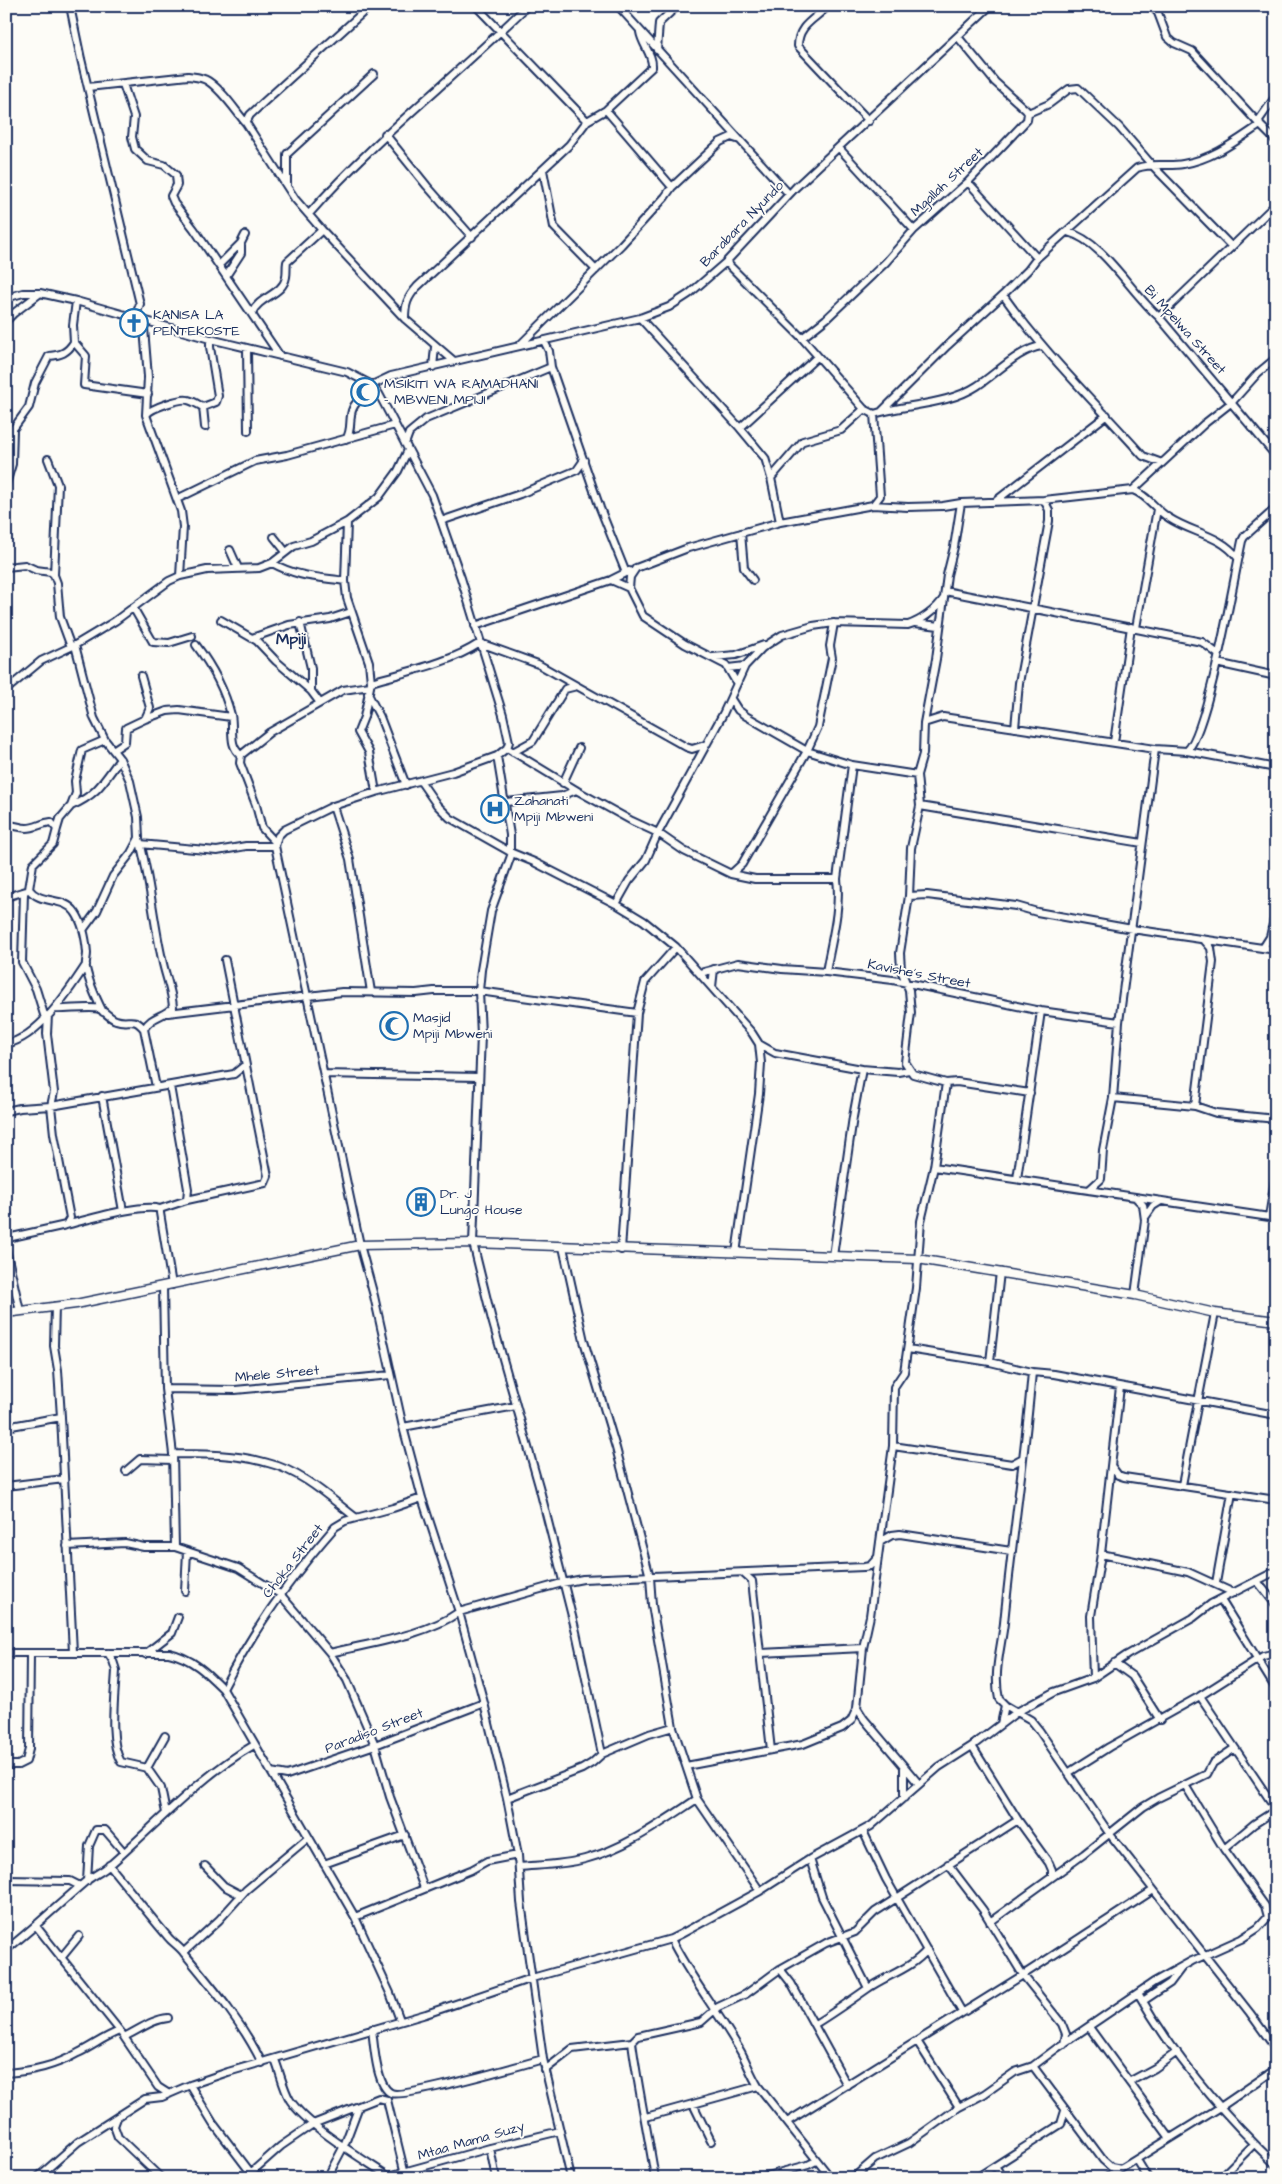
<svg xmlns="http://www.w3.org/2000/svg" width="1282" height="2184" viewBox="0 0 1282 2184" font-family="'Architects Daughter',sans-serif">
<style>
.lines{fill:none;stroke-linecap:round;stroke-linejoin:round}
.minor-casing{stroke:#1b2f5e;stroke-width:10}
.tertiary-casing{stroke:#1b2f5e;stroke-width:11}
.minor{stroke:#fdfcf7;stroke-width:6}
.tertiary{stroke:#fdfcf7;stroke-width:8}
.labels{text-anchor:middle;dominant-baseline:central;stroke-width:4;stroke-linejoin:round;paint-order:stroke}
.street-label{font-size:14px;fill:#1b2f5e;stroke:#fdfcf7}
.poi-label{font-size:14px;fill:#1b2f5e;stroke:#fdfcf7;text-anchor:start}
.quarter-label{font-size:16px;font-weight:bold;fill:#1b2f5e;stroke:#fdfcf7}
</style>
<rect width="100%" height="100%" fill="#fdfcf7"/>
<filter id="ink" filterUnits="userSpaceOnUse"><feTurbulence type="fractalNoise" baseFrequency=".02" numOctaves="2"/><feDisplacementMap in="SourceGraphic" scale="10" xChannelSelector="R" yChannelSelector="G"/><feConvolveMatrix kernelMatrix="1 2 1 2 8 2 1 2 1" color-interpolation-filters="sRGB"/></filter>
<g filter="url(#ink)">
<g class="lines">
<defs>
<path id="minor" d="M70,6L81,59L140,304L135,317
M370,6L265,101L250,115L246,123L295,199L322,230L405,319L454,361
M476,6L587,121
M618,6L789,194
M828,6C814,20 798,25 798,46L869,121
M1152,6L1158,13L1167,37L1174,43L1192,51L1260,125C1236,141 1213,159 1183,164C1166,167 1153,162 1137,168L1037,258L1028,270L1003,295C1044,353 1096,403 1143,456L1162,463
M657,50L659,23L677,6
M123,84L134,117L132,137L135,149L148,161L164,165L176,175L177,185L171,196L174,203L194,229L280,356
M88,87L188,76C195,77 202,77 208,81C223,91 235,110 246,123
M1276,96L1259,120L1260,125L1276,141
M606,110L672,187
M1028,113L1049,104L1069,89L1078,88L1119,127L1151,164L1231,246
M385,134L427,186L472,237
M839,148L914,230
M543,170L554,227L596,270
M968,182L1037,258
M287,186V154L374,74
M309,214C375,138 455,77 527,6
M1068,232C1104,242 1130,292 1159,317L1276,456
M726,262L802,338L864,409L874,414L880,496L873,505
M219,265L241,243L245,235
M226,276L241,253V243
M6,298L23,293H40L76,301L210,339L347,372L372,385L379,394L432,495L461,578L503,715L509,742L507,748L497,756L453,772L376,792L333,806L284,830L278,836L275,846L360,1245L374,1296L403,1427L422,1498L459,1612L484,1703L507,1798L518,1855L521,1902L543,2059L571,2178
M76,301L73,325L74,342L86,356L84,385L148,394
M252,313C259,296 283,295 286,277C287,272 286,267 287,262L322,230
M1159,317L1276,204
M640,318L740,428L765,458L771,478L780,522
M405,319C405,305 407,298 417,287L569,145L587,121L606,110L652,67C653,54 642,45 640,32
M6,321L14,313L39,294
M146,321L144,328L148,377L146,415L181,511L183,527L180,576
M802,338L826,319L886,262L914,230L968,182L1027,120L1028,113L1026,110L995,82L958,37
M544,341L549,351L551,367L600,508L626,573
M519,346L621,245L665,197L672,187L720,142L731,137L740,140
M247,348L248,431
M433,367L435,347
M372,385L391,376L640,318L669,307L689,294L726,262L796,187L990,6
M882,411L947,346L1003,295
M147,414C151,408 181,398 188,400C193,401 199,405 203,407
M874,414C907,404 948,405 977,386C997,373 1019,349 1042,346
M205,427L203,407L216,402L218,396L210,347V339
M740,428L817,357
M346,439C353,430 348,418 353,408C357,399 367,393 375,388
M405,444L409,433L426,419L551,367
M48,459L58,485L54,575
M771,478L803,441L841,430L864,409
M6,484L12,464L13,429L29,407L35,383L49,356C61,355 67,353 74,342
M1133,490C1149,496 1155,510 1169,518C1192,533 1221,535 1238,558
M177,499L255,461L287,455L395,425
M997,500L1107,415
M441,521L520,494L577,470L584,460
M347,522L345,581L347,598L369,662L371,682L364,717L358,732L369,752L376,792
M741,533L744,568L753,580
M274,537L286,552
M230,550L238,568
M272,563C297,577 318,577 345,581
M6,567L25,565L36,570L51,572L54,575L57,583L60,617L71,647
M611,580L629,588
M945,591L1202,642L1218,654
M134,609L153,642L169,643L192,636
M221,620L257,641L276,661L311,691L320,703
M300,622L311,668V691
M915,623L939,626L940,622
M475,626L611,580L629,571
M1136,628L1157,509
M252,638L289,625L330,619L351,612
M75,645L94,718L105,740L120,759L130,781L138,817L139,838L131,853L113,876L97,911L83,930
M196,645C211,665 225,691 231,715C234,729 228,746 241,755
M713,657L736,655L764,645
M1217,663L1276,676
M728,668L745,666
M371,682C408,671 448,664 480,643L538,664L577,686
M736,682L726,665L685,644L643,616L629,588L630,577L636,568L688,548L780,522L873,505L908,507L943,506L961,503L1044,500L1133,490L1204,424L1232,402L1258,373L1276,358
M6,690L41,661L75,645L115,621L169,581L180,576L207,570L259,568L272,563L294,546L311,541L347,522L379,497L398,471L408,450
M368,694L380,717L406,785
M731,699L738,710L746,716L807,751L852,765L917,775
M145,719L167,711L179,710L231,717
M924,723L936,659L947,575L954,547L961,503
M1015,728L1019,683L1049,521V510L1044,500
M1114,742L1131,627
M507,748L576,790L632,821L658,833L684,851L731,874L755,879H837
M113,750L125,742L126,728L145,719L150,708L141,676
M1187,751C1208,731 1234,578 1242,541L1244,537L1276,508
M513,752L533,741L565,689L577,686L686,747L692,749L705,745
M497,756L510,835V852
M421,782L437,805L450,818L512,853L534,862L616,904L644,921L676,947L752,1033L759,1044L761,1063L759,1094L736,1253
M563,783L579,748
M506,802L562,796L576,790
M71,806C98,794 103,782 120,759
M333,806L350,859L371,992
M920,806L1142,843
M6,826C14,824 19,828 27,828C35,828 42,823 51,822L57,829L53,844L33,864L29,889C40,905 64,896 75,912C83,923 86,940 87,953C87,958 85,963 86,968C89,983 96,998 103,1012
M57,829L60,819L71,806L76,793L75,781L82,750L105,740
M139,838C150,878 153,919 162,959C165,975 172,991 173,1007C164,1017 151,1016 144,1029
M276,843L262,828L256,805L240,763L241,755L270,732L343,690L370,686
M140,844L217,851L246,846H275
M731,874L742,864L807,751L818,727L832,658L830,646L834,623
M24,893L22,962L36,989L45,1018
M909,896L927,895L1016,906L1037,912L1132,929L1276,950
M6,897L26,891
M616,904L629,881L646,860L658,833L723,714L745,666L762,648L782,635L813,626L834,623L908,625C921,621 936,610 944,598
M1263,948L1270,937L1276,910
M826,972C831,942 841,909 837,879L852,765
M700,973L738,963L782,969L826,972L893,980L1041,1011L1119,1022
M712,987L714,969
M55,1009C64,1010 93,1006 99,1009C105,1011 109,1018 116,1020C129,1025 133,1015 144,1029L156,1087
M168,1013L342,992L416,993L434,991H479L637,1013
M6,1044C38,1038 69,991 86,965
M759,1044L775,1053L862,1069L898,1072L909,1070
M324,1074L478,1077
M946,1083L957,1082L1030,1093
M170,1086L188,1189L187,1200L160,1209V1213L172,1285
M102,1096L123,1211
M1113,1098L1195,1106L1216,1113L1276,1119
M1195,1106L1213,962L1211,948L1204,940
M6,1111L20,1108L51,1106L234,1074L245,1065
M934,1167L1276,1218
M1017,1179L1041,1011
M1089,1190L1101,1179L1103,1150L1113,1098L1119,1022L1155,749
M187,1200L265,1183L268,1176L225,960
M1146,1216L1153,1206L1161,1201
M1269,1217L1276,1174
M66,1225C87,1220 142,1203 160,1209
M6,1240L12,1237L66,1225L70,1218L54,1134L51,1106L54,1092L47,1034L48,1015
M563,1247L584,1341L616,1448L650,1577L652,1605L673,1727L697,1799L760,1891
M6,1249L20,1311
M621,1250L637,1013L645,982L676,947
M833,1256L853,1117L862,1069
M163,1287L165,1389L173,1454L175,1547
M1135,1295L1145,1220L1143,1205L1136,1198
M55,1306L54,1346L58,1370L61,1417L73,1652
M908,1349L990,1362L1032,1372L1054,1374L1276,1415
M990,1362L1000,1272
M1032,1372C1025,1456 1012,1540 1004,1623C1001,1649 993,1673 999,1699L1005,1705L1031,1720L1039,1730L1109,1833L1250,2013L1276,2049
M165,1389L235,1390L391,1375
M6,1427L61,1417
M403,1427L516,1406
M893,1446L1012,1464L1023,1458
M173,1454C204,1454 237,1454 268,1463C301,1471 329,1497 355,1517
M1112,1467L1118,1475L1124,1477L1276,1500
M126,1471L140,1459L173,1460
M1182,1485L1215,1313
M6,1486L64,1479
M880,1542L892,1535L900,1534L1011,1551
M67,1546L125,1543L144,1547H175L238,1568L280,1594L330,1653L347,1680L375,1745L390,1797L424,1888
M1101,1554L1188,1572L1234,1593
M743,1573L752,1581L771,1750
M1257,1581L1276,1605
M1216,1583L1232,1493
M185,1591L187,1551
M1221,1600L1276,1689
M6,1653H169C192,1658 207,1673 223,1689L355,1917L390,1993L400,2020
M108,1653L113,1661L116,1670C115,1695 108,1740 121,1762L147,1768L161,1788L166,1813
M330,1653C370,1643 425,1636 459,1612L562,1583L583,1579L864,1567L870,1566L878,1557
M761,1653L863,1648
M145,1654L172,1633L178,1617
M1114,1663L1132,1676L1160,1720
M1093,1678L1091,1616L1101,1554L1120,1387
M223,1689C253,1630 291,1577 335,1527L345,1521L393,1508L422,1498
M1200,1696L1276,1809
M857,1708L864,1719L919,1784
M1001,1724L1005,1705
M972,1746L1018,1820L1049,1863L1052,1870V1877
M602,1754L649,1734L673,1727
M6,1765H18L26,1761L29,1749L30,1654
M686,1766L803,1744L842,1728L851,1721L857,1708L863,1648L870,1616L893,1446L894,1387L904,1372L916,1288L921,1221L934,1167L946,1083L913,1074L905,1062L911,1013L909,990L901,970L900,953L909,896L911,848L920,806L917,775L923,754L924,723L943,717L1155,749L1187,751L1276,768
M147,1768L165,1736
M271,1772L287,1775L375,1745L484,1703
M1068,1773L1109,1747L1200,1696L1263,1656L1276,1653
M507,1798L582,1769L592,1763L602,1754L576,1632L539,1486L492,1320L473,1243L481,1035L479,991L481,970L491,911L512,853
M904,1798V1768
M863,1831L886,1879L962,2012
M1224,1849L1254,1824L1276,1810
M810,1859L822,1897L868,1988
M324,1864L405,1835
M948,1864L983,1910L1023,1975L1062,2024L1066,2034L1064,2044
M109,1865C129,1889 148,1914 168,1937C173,1943 180,1947 184,1953C213,1988 242,2022 262,2063
M205,1866L224,1886L241,1895
M519,1867C541,1865 563,1865 585,1859C626,1848 662,1822 697,1799
M6,1880L70,1881L80,1886
M87,1881L89,1846L96,1830H105L123,1851
M355,1917L471,1870L487,1861L518,1855
M1268,1917L1276,1912
M990,1922L1084,1854L1143,1807L1158,1798L1207,1774L1213,1763L1235,1748
M36,1926L120,2031L158,2087L169,2094
M671,1939C691,1979 719,2013 741,2052C747,2063 751,2075 758,2086L831,2178
M6,1950C33,1929 58,1905 85,1882C92,1876 102,1872 110,1865C157,1824 200,1776 254,1745
M184,1952L219,1920L246,1890L308,1838
M61,1958L79,1936
M780,1969L791,1983L847,2085
M1138,1993C1174,2057 1223,2114 1276,2165
M1143,2001L1170,1983L1182,1967
M815,2024C833,2013 850,2001 867,1989C887,1975 911,1969 927,1950
M1089,2027L1170,2138
M372,2029C374,2044 376,2086 391,2093C402,2099 522,2065 543,2059
M124,2037C139,2030 153,2019 168,2018
M917,2041L959,2107
M275,2060C280,2072 283,2088 290,2100C308,2127 363,2159 391,2178
M1033,2066L1103,2160L1111,2167L1121,2169
M545,2070L572,2049L632,2042
M6,2073C33,2071 55,2066 78,2053C93,2046 105,2036 120,2031
M1129,2082L1155,2068L1177,2052
M190,2085L213,2123L251,2173L259,2178
M693,2104L711,2141
M646,2117L758,2086
M117,2118L114,2126L118,2137L161,2178
M787,2122L1023,1975L1152,1891
M490,2148L496,2178
M1137,2160L1148,2178
M995,2166L1003,2178
M389,2176L490,2148L560,2131
M37,2178L78,2142L145,2099L162,2097L190,2085L228,2072L426,2014L532,1978L671,1939L681,1934L760,1891L810,1859L871,1826L939,1767L972,1746L1017,1712L1054,1692L1093,1678L1127,1655L1193,1618L1211,1604L1276,1571
M245,2178L281,2146L313,2124L379,2098L387,2100L406,2178
M327,2178L344,2146L359,2106
M655,2178C648,2133 638,2088 632,2042L638,2036L643,2035L701,2022L718,2007L746,1994L780,1969L826,1943L855,1932L875,1912L1018,1820
M759,2178L808,2165L816,2161
M853,2178L875,2159L909,2143L959,2107L984,2094L1015,2072L1033,2066L1057,2048L1154,1982L1192,1961L1241,1939L1258,1928L1268,1917L1265,1906L1224,1849L1185,1785
M976,2178L1061,2124L1065,2111
M1106,2178L1219,2108L1276,2069
M1220,2178L1254,2144"/>
<path id="tertiary" d="M6,1313L76,1304L360,1245L473,1243L918,1259L1135,1295L1215,1313L1276,1321"/>
</defs>
<!-- minor casing -->
<use href="#minor" class="minor-casing"/>
<!-- tertiary casing -->
<use href="#tertiary" class="tertiary-casing"/>
<!-- minor -->
<use href="#minor" class="minor"/>
<!-- tertiary -->
<use href="#tertiary" class="tertiary"/>
</g>
</g>
<!-- icons -->
<defs>
<symbol id="church-ring" viewBox="-11 -11 22 22"><circle r="9.5" fill="#fdfcf7" stroke="#1f6fb2" stroke-width="1.5"/><path d="M-1.2-6h2.4v3.5h3.3v2.4h-3.3V6h-2.4V-.1h-3.3v-2.4h3.3Z" fill="#1f6fb2"/></symbol>
<symbol id="mosque-ring" viewBox="-11 -11 22 22"><circle r="9.5" fill="#fdfcf7" stroke="#1f6fb2" stroke-width="1.5"/><path d="M3.5-4.9A6 6 0 1 0 3.5 4.9A5 5 0 1 1 3.5-4.9Z" fill="#1f6fb2"/></symbol>
<symbol id="hospital-ring" viewBox="-11 -11 22 22"><circle r="9.5" fill="#fdfcf7" stroke="#1f6fb2" stroke-width="1.5"/><path d="M-5-5h3v3.5h4V-5h3V5h-3V1.5h-4V5h-3Z" fill="#1f6fb2"/></symbol>
<symbol id="building-ring" viewBox="-11 -11 22 22"><circle r="9.5" fill="#fdfcf7" stroke="#1f6fb2" stroke-width="1.5"/><path d="M-4-6H4V6H1V3H-1V6H-4ZM-2.5-4.3h1.7v1.8h-1.7ZM.8-4.3h1.7v1.8H.8ZM-2.5-1h1.7V.8h-1.7ZM.8-1h1.7V.8H.8Z" fill="#1f6fb2"/></symbol>
</defs>
<g fill-rule="evenodd">
<use href="#church-ring" x="118" y="307" width="32" height="32"/>
<use href="#mosque-ring" x="349" y="376" width="32" height="32"/>
<use href="#hospital-ring" x="479" y="793" width="32" height="32"/>
<use href="#mosque-ring" x="378" y="1010" width="32" height="32"/>
<use href="#building-ring" x="405" y="1186" width="32" height="32"/>
</g>
<g class="labels">
<!-- street labels -->
<g class="street-label">
<text transform="translate(947 182) rotate(-43)">Mgallah Street</text>
<text transform="translate(742 224) rotate(-46)">Barabara Nyundo</text>
<text transform="translate(1185 330) rotate(48)">Bi Mpelwa Street</text>
<text transform="translate(919 974) rotate(11)">Kavishe’s Street</text>
<text transform="translate(277 1374) rotate(-5)">Mhele Street</text>
<text transform="translate(293 1561) rotate(-52)">Choka Street</text>
<text transform="translate(374 1731) rotate(-21)">Paradiso Street</text>
<text transform="translate(471 2141) rotate(-16)">Mtaa Mama Suzy</text>
</g>
<!-- poi labels -->
<g class="poi-label">
<text x="153" y="315">KANISA LA<tspan x="153" dy="16">PENTEKOSTE</tspan></text>
<text x="384" y="384">MSIKITI WA RAMADHANI<tspan x="384" dy="16">- MBWENI MPIJI</tspan></text>
<text x="514" y="801">Zahanati<tspan x="514" dy="16">Mpiji Mbweni</tspan></text>
<text x="413" y="1018">Masjid<tspan x="413" dy="16">Mpiji Mbweni</tspan></text>
<text x="440" y="1194">Dr. J<tspan x="440" dy="16">Lungo House</tspan></text>
</g>
<!-- quarter labels -->
<g class="quarter-label">
<text x="291" y="639">Mpiji</text>
</g>
</g>
<!-- margin -->
<rect width="1282" height="2184" fill="none" stroke="#fdfcf7" stroke-width="25"/>
<rect x="12" y="12" width="1257" height="2159" fill="none" stroke="#1b2f5e" stroke-width="2" filter="url(#ink)"/>
</svg>
